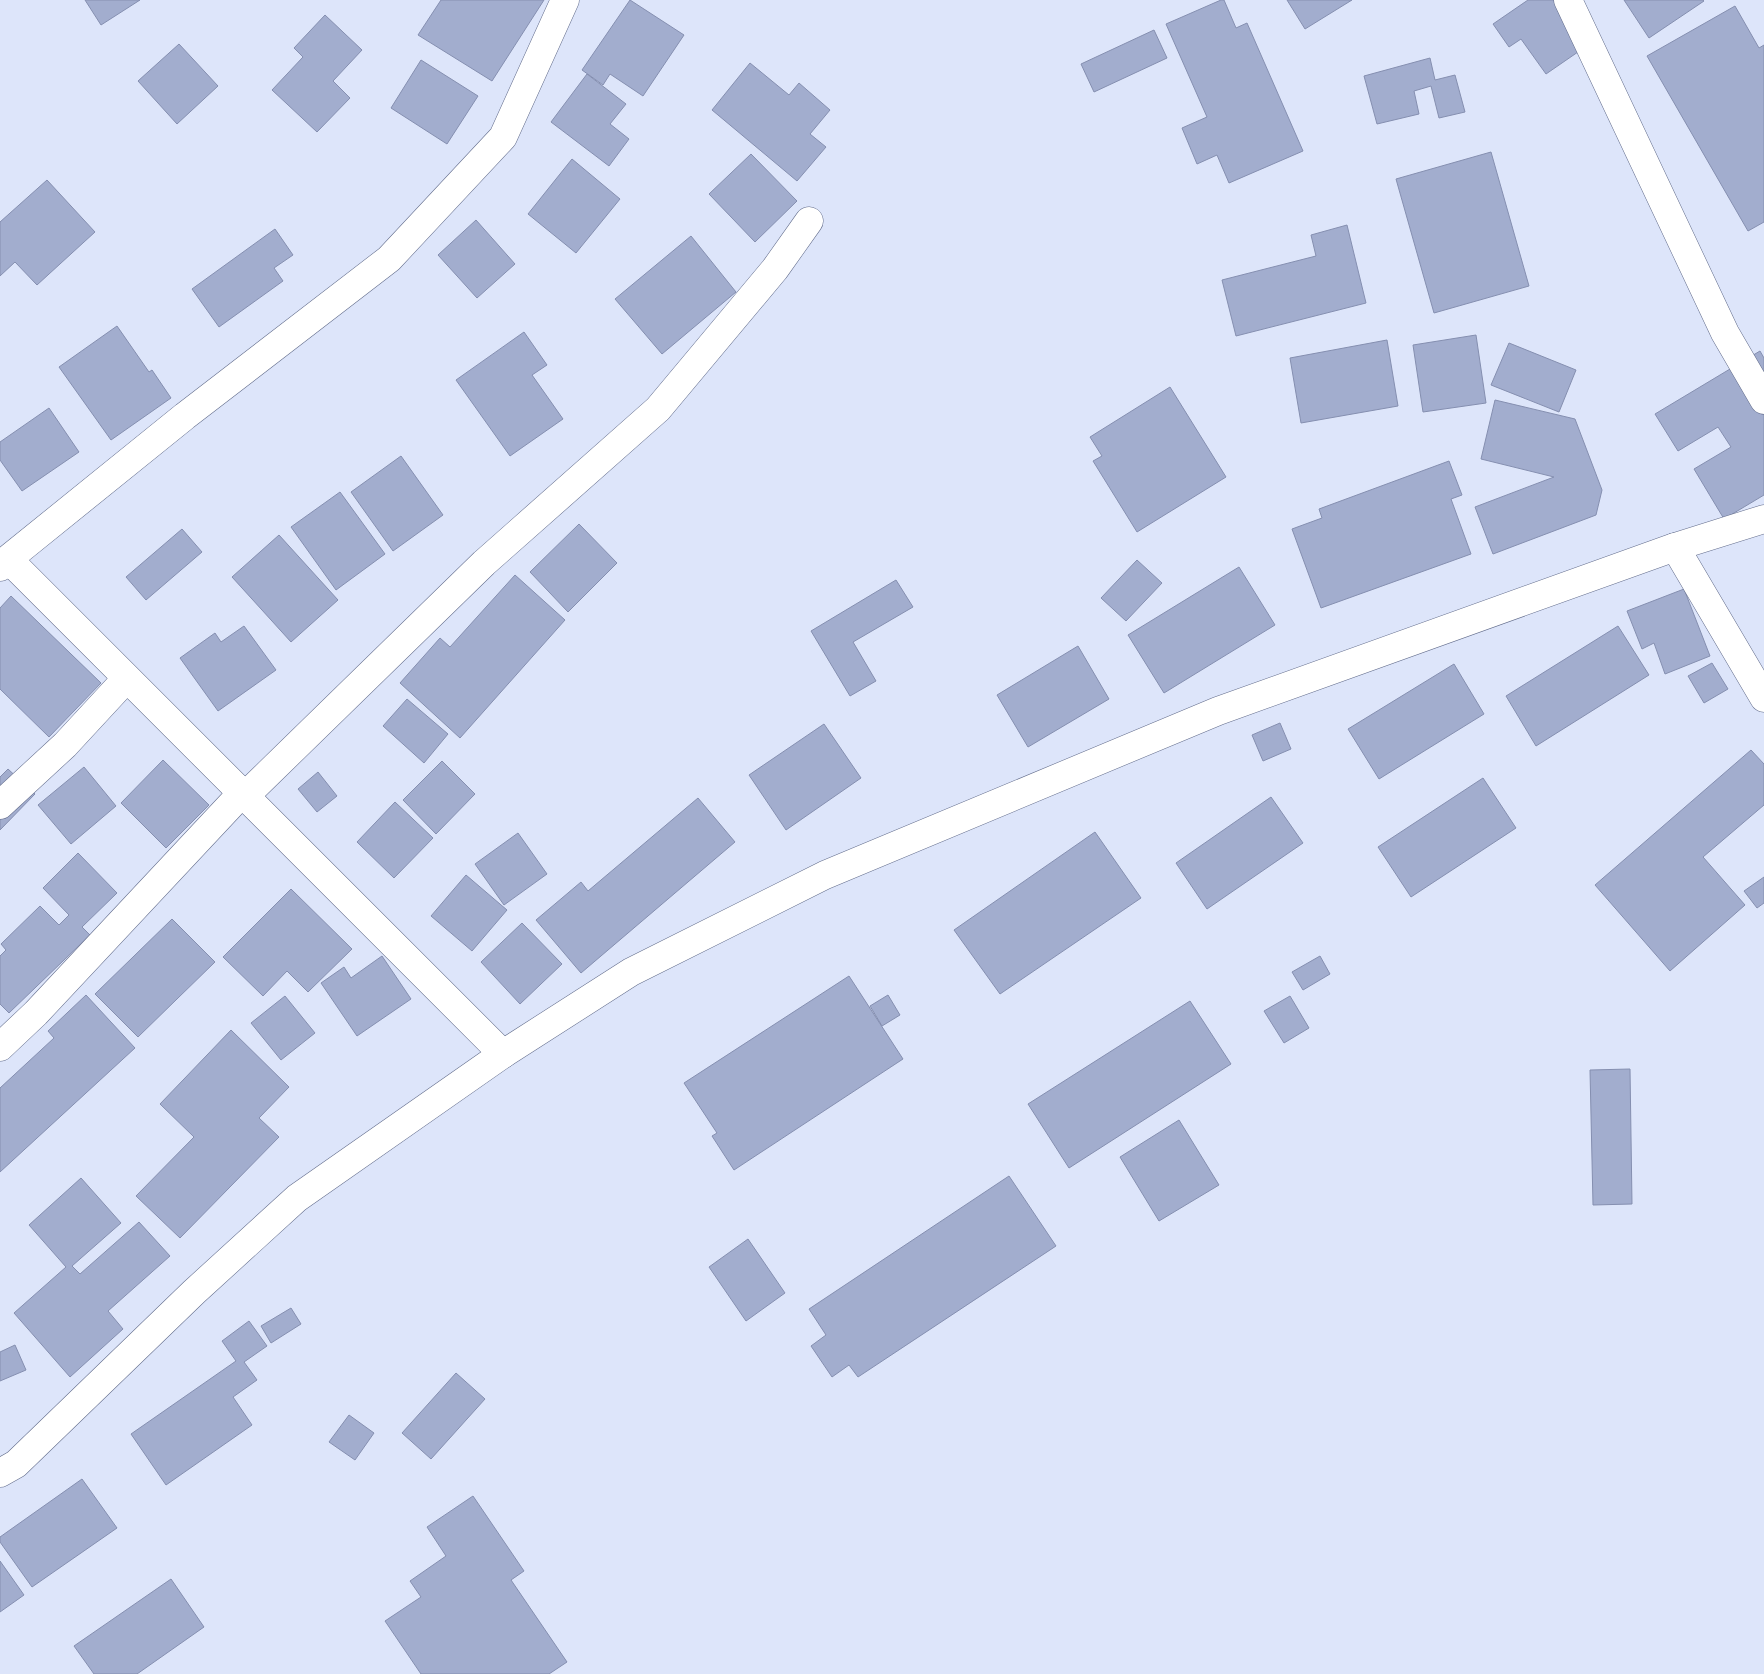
<svg xmlns="http://www.w3.org/2000/svg" width="1764" height="1674" viewBox="0 0 1764 1674" font-family="'Noto Serif',serif">
<style>
.building{fill:#a2adce;stroke:#858fb0}
.lines{fill:none;stroke-linecap:round;stroke-linejoin:round}
.minor-casing{stroke:#626c8b;stroke-width:29}
.secondary-casing{stroke:#626c8b;stroke-width:29}
.minor{stroke:#fff;stroke-width:28}
.secondary{stroke:#fff;stroke-width:28}
</style>
<rect width="100%" height="100%" fill="#dde5fa"/>
<!-- building -->
<path class="building" d="M85,0H140L101,25Z
M441,0H544L492,81L418,35Z
M630,0L684,35L643,96L610,74L603,85L582,70Z
M1221,0H1224L1236,28L1247,23L1303,151L1229,183L1217,155L1197,164L1182,128L1207,117L1166,24Z
M1287,0H1352L1305,29Z
M1528,0H1561L1591,43L1546,74L1521,39L1509,47L1493,24Z
M1624,0H1703L1704,1L1649,38Z
M1735,6L1759,48L1764,45V222L1748,231L1647,56Z
M325,15L362,50L333,81L350,98L317,132L272,90L303,57L294,48Z
M1154,30L1167,58L1094,92L1081,64Z
M179,44L218,86L177,124L138,81Z
M1430,58L1435,80L1455,75L1465,112L1439,118L1431,86L1414,91L1419,114L1377,124L1364,76Z
M421,60L478,96L447,144L391,108Z
M750,63L789,95L799,83L830,110L810,134L826,147L797,181L712,110Z
M587,74L626,104L610,124L629,139L609,166L551,122Z
M1491,152L1529,286L1434,313L1396,179Z
M751,154L797,201L755,242L709,194Z
M572,159L620,199L576,253L528,214Z
M47,180L95,232L37,285L15,262L0,276V222Z
M476,220L515,264L477,298L438,255Z
M1347,225L1366,303L1236,336L1222,280L1316,256L1311,235Z
M275,229L293,255L274,268L283,281L219,327L192,289Z
M691,236L736,292L662,354L615,299Z
M117,326L149,372L152,370L171,398L111,440L59,367Z
M524,332L547,365L532,375L563,419L510,456L456,380Z
M1476,335L1486,403L1423,412L1413,345Z
M1387,340L1398,406L1301,423L1290,358Z
M1509,343L1576,370L1559,412L1491,385Z
M1760,351L1764,358V495L1724,519L1694,469L1731,447L1718,427L1678,451L1655,414Z
M1170,387L1226,477L1137,532L1093,461L1102,456L1090,437Z
M1495,400L1575,419L1602,490L1596,515L1493,554L1475,507L1554,477L1481,459Z
M49,408L79,452L22,491L0,460V442Z
M401,456L443,515L393,551L351,492Z
M1449,461L1462,495L1451,499L1471,554L1321,608L1292,529L1322,518L1319,509Z
M340,492L385,554L336,590L291,527Z
M579,524L617,563L568,612L530,572Z
M182,529L202,552L146,600L126,577Z
M279,535L338,600L291,642L232,577Z
M1137,560L1162,583L1126,621L1101,598Z
M1239,567L1275,625L1164,693L1128,635Z
M515,575L565,620L460,738L400,683L440,638L450,647Z
M896,580L913,607L853,642L876,681L850,696L811,631Z
M1684,589L1710,656L1665,674L1654,643L1642,649L1627,611Z
M11,596L101,683L49,737L0,689V608Z
M244,626L276,670L218,711L180,658L215,633L221,642Z
M1618,626L1649,675L1536,746L1506,696Z
M1078,646L1109,699L1028,747L997,695Z
M1712,663L1728,689L1704,703L1688,676Z
M1454,664L1484,714L1379,779L1348,729Z
M407,699L448,734L424,763L383,726Z
M1280,723L1291,749L1263,761L1252,735Z
M824,724L861,778L786,830L749,775Z
M1751,750L1764,764V805L1703,857L1745,905L1670,971L1595,885Z
M163,760L209,805L166,848L121,803Z
M442,761L475,794L436,834L403,800Z
M84,767L116,806L71,844L38,805Z
M8,769L35,794L0,830V777Z
M318,772L337,796L317,812L298,789Z
M1483,778L1516,828L1411,897L1378,847Z
M1271,797L1303,843L1207,909L1176,863Z
M698,798L735,842L581,973L536,920L581,882L588,891Z
M395,802L433,838L394,878L357,842Z
M1095,832L1141,898L1000,994L954,930Z
M518,833L547,874L504,905L475,864Z
M78,853L117,893L82,927L90,935L9,1013L0,1004V956L6,950L1,944L40,906L59,925L69,915L43,888Z
M466,875L507,910L472,951L431,916Z
M1764,877V903L1757,908L1744,891Z
M291,889L352,949L308,992L287,971L263,996L223,957Z
M172,919L215,962L138,1037L95,994Z
M522,923L562,964L520,1004L481,962Z
M382,956L411,999L357,1036L321,983L344,967L351,978Z
M1320,956L1330,974L1303,990L1292,972Z
M849,976L903,1059L734,1170L712,1136L717,1133L684,1083Z
M86,995L135,1048L0,1172V1088L54,1038L48,1031Z
M888,995L900,1015L882,1026L870,1006Z
M285,996L315,1033L281,1060L251,1023Z
M1290,996L1309,1028L1284,1043L1264,1011Z
M1190,1001L1231,1064L1069,1168L1028,1104Z
M231,1030L289,1087L259,1118L279,1137L180,1238L136,1196L194,1137L160,1104Z
M1630,1069L1632,1204L1593,1205L1590,1070Z
M1179,1120L1219,1185L1159,1221L1120,1157Z
M1009,1176L1056,1246L858,1377L849,1365L832,1377L811,1346L826,1335L809,1309Z
M81,1178L121,1223L72,1266L80,1274L139,1222L170,1256L108,1311L123,1329L70,1377L14,1313L66,1267L29,1225Z
M748,1239L785,1293L746,1321L709,1267Z
M291,1308L301,1324L271,1343L261,1326Z
M249,1321L267,1346L244,1362L257,1380L233,1397L252,1425L166,1485L131,1434L236,1361L222,1341Z
M15,1345L26,1370L0,1381V1352Z
M456,1373L485,1399L431,1459L402,1433Z
M349,1415L374,1433L355,1460L329,1442Z
M82,1479L117,1528L32,1587L0,1542V1537Z
M473,1496L524,1571L511,1580L567,1662L549,1674H421L385,1621L421,1597L410,1581L446,1556L427,1527Z
M0,1561L24,1595L0,1612Z
M171,1579L204,1627L137,1674H94L74,1646Z"/>
<g class="lines">
<defs>
<path id="minor" d="M1568,0L1725,333L1764,400
M1675,547L1764,698
M8,559L185,416L389,259L503,137L565,0
M0,567L8,559L503,1054
M245,796L484,563L658,409L775,269L809,221
M0,805L65,745L127,678
M0,1047L36,1013L242,793"/>
<path id="secondary" d="M0,1473L16,1464L194,1292L297,1198L503,1054L631,972L825,875L1218,711L1675,547L1764,519"/>
</defs>
<!-- minor casing -->
<use href="#minor" class="minor-casing"/>
<!-- secondary casing -->
<use href="#secondary" class="secondary-casing"/>
<!-- minor -->
<use href="#minor" class="minor"/>
<!-- secondary -->
<use href="#secondary" class="secondary"/>
</g>
</svg>
